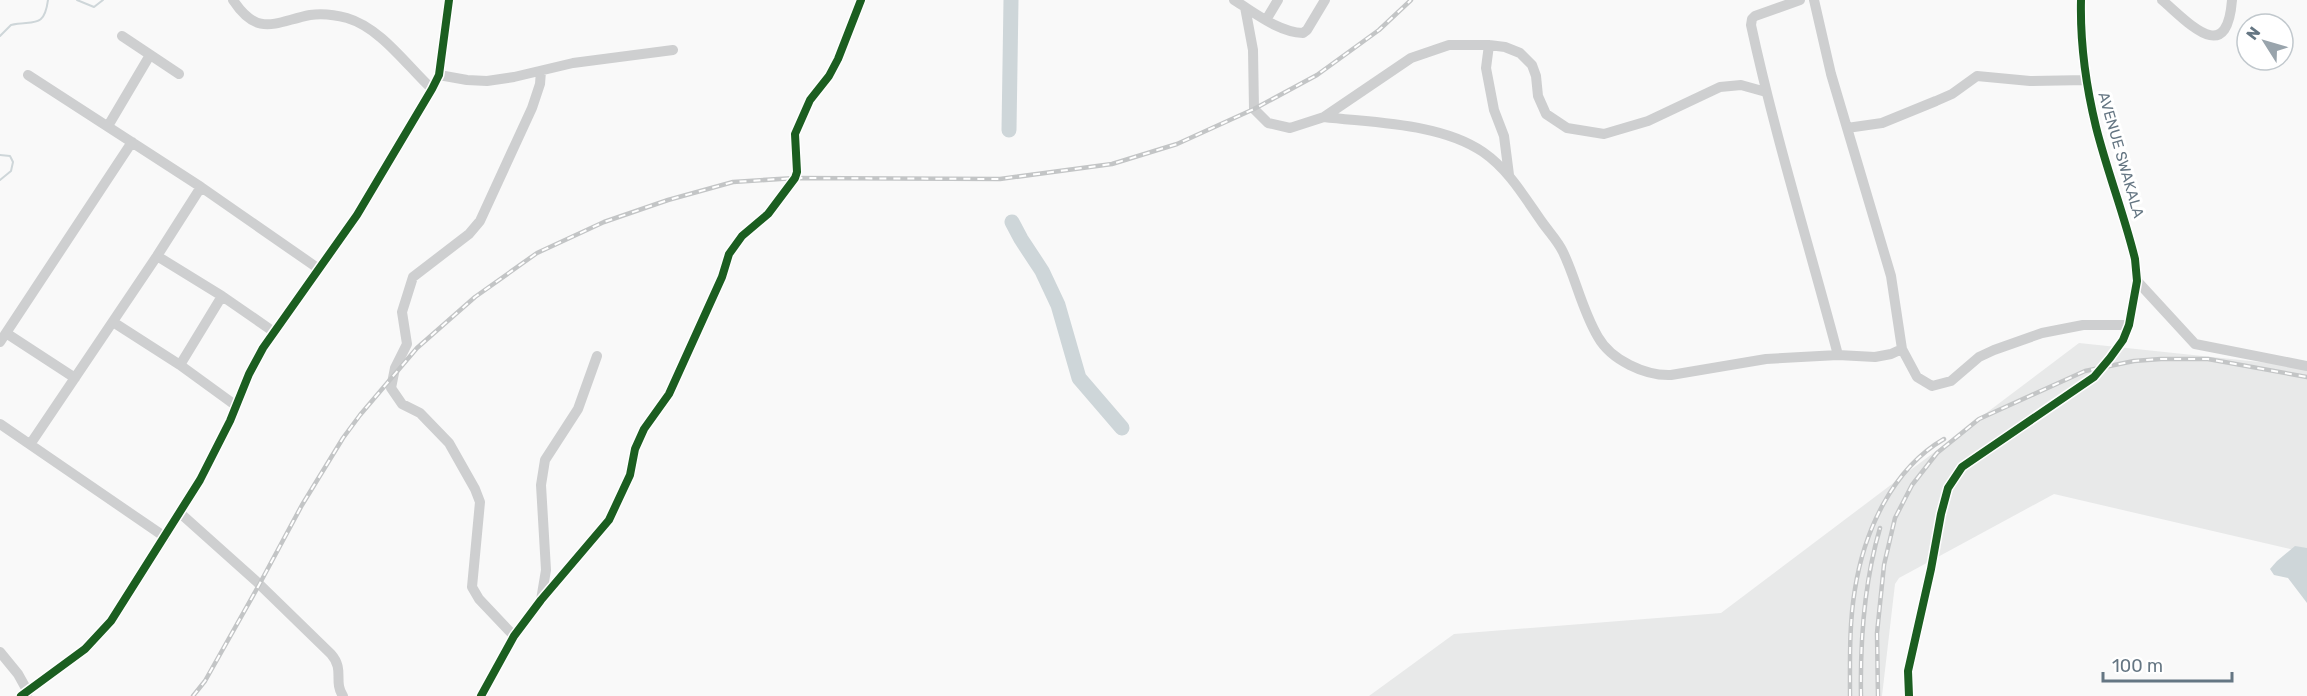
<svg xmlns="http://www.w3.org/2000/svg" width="2307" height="696" viewBox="0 0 2307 696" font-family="Rubik,sans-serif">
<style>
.built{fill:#e8e9e9}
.water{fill:#ced6d9}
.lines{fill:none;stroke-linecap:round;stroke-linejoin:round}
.stream{stroke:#ced6d9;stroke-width:2}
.river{stroke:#ced6d9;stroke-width:15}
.minor{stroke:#cecfd0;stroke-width:10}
.rail-casing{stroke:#c3c5c6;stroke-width:4.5}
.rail{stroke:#fff;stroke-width:2;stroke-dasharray:7;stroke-linecap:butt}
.cycleway-casing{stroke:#fff;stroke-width:11}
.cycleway{stroke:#1b5e20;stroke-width:8}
.labels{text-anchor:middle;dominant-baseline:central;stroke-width:6;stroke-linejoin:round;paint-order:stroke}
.street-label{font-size:15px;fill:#657683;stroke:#fff}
</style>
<rect width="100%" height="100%" fill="#f9f9f9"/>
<!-- built -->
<path class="built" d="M2079,343L2307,367V553L2054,494L1899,578L1895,584L1882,696H1369L1454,634L1721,613Z"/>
<!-- water -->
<path class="water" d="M2295,546L2307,548V603L2288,578L2274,575L2270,569L2277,561Z"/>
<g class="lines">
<!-- stream -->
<path class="stream" d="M77,0L94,7L103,0
M0,36L11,25C34,20 44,29 48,0
M0,155L10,156L13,162L11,171L0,180"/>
<!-- river -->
<path class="river" d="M1009,130L1011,0
M1012,222L1021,239L1042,271L1058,305L1079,378L1122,428"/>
<!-- minor -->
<path class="minor" d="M233,0C258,38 275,22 310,15C322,13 336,15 347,18C381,28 407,66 432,89
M1234,0C1254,12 1278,32 1303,33L1307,30L1325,0
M1800,0L1755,16L1752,19L1751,25C1775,136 1809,245 1838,355
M1814,0L1831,74L1891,276L1902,349L1917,377L1932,386L1951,381L1979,357L1994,350L2042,333L2083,325H2129
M2162,0C2189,23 2227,67 2232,0
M1245,7L1253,50L1254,109L1268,123L1290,128L1324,117L1411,58L1449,45H1489L1505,47L1520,53L1532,65L1536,76L1538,96L1546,114L1567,128L1604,134L1648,121L1720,87L1741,85L1766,92
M1266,20L1278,0
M122,36L179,74
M1489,45L1486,68L1494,110L1504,136L1509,175
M28,75L201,187L319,269
M439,75L467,80L487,81L514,77L573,63L673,50
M1324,117C1374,123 1441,123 1483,152C1509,170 1525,198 1542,222C1549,232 1558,241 1563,252C1576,279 1582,310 1598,337C1611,360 1645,376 1671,375L1766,359L1838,355L1875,357L1891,354L1902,349
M108,126L150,55
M1847,128L1882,123L1936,101L1952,94L1977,76L2030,81L2087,80
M157,256L222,296L274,332
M2137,281L2195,344L2307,366
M113,322L180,365L235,405
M6,333L75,378
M0,342L132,142
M180,365L222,296
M0,424L165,537
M31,443L157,256L201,187
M180,513L256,581L331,654C345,670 333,681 343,696
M541,600L546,570L541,485L545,460L578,409L597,356
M514,636L479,599L472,587L480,502L475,489L449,443L420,413L402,404L391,388L395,368L407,344L402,312L413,277L469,234L480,221L532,108L540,84L541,71
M0,652L18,674L28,692L25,696
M21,696L85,649L111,621L200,480L230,421L249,374L263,348L357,215L432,89L439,75L449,0
M481,696L514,636L541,600L609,520L630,475L635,449L644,429L669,394L722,277L729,254L742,236L768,214L795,178L797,172L795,134L810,100L829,76L838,59L861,0
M1909,696L1908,671L1931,569L1941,514L1948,488L1962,467L2094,377L2110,358L2123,340L2129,325L2137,281L2135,259C2124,214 2107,171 2096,127C2086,86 2080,42 2081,0"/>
<defs>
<path id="rail" d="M193,696L205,681L259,585L302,505L343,438L360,415L417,348L475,297L537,253L604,222L668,200L733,182L795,178L1000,179L1112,164L1177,144L1254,109L1317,75L1379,30L1411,0
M1850,696C1850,661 1849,624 1855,589C1864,532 1892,469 1944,439
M1861,696C1860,639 1864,583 1880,528
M1878,696L1877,633L1884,565L1895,518L1912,485L1937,453L1979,419L2085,371L2134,361L2161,359H2208L2307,377"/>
</defs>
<!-- rail casing -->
<use href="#rail" class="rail-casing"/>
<!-- rail -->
<use href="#rail" class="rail"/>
<defs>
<path id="cycleway" d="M21,696L85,649L111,621L200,480L230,421L249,374L263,348L357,215L432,89L439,75L449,0
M481,696L514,636L541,600L609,520L630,475L635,449L644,429L669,394L722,277L729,254L742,236L768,214L795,178L797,172L795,134L810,100L829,76L838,59L861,0
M1909,696L1908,671L1931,569L1941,514L1948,488L1962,467L2094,377L2110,358L2123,340L2129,325L2137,281L2135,259C2124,214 2107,171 2096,127C2086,86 2080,42 2081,0"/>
</defs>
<!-- cycleway casing -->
<use href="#cycleway" class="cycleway-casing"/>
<!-- cycleway -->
<use href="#cycleway" class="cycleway"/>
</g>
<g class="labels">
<!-- street labels -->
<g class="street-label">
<text transform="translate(2121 155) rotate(74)">AVENUE SWAKALA</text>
</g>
</g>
<!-- north arrow -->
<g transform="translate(2265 42) rotate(307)"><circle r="28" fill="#ffffff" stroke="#c1c8cd" stroke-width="1.5"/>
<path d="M0-4.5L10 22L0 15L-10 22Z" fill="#99a4ac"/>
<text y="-9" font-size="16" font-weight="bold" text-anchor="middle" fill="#657683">N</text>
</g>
<!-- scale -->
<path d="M2103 672v9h129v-9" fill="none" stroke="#657683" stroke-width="3"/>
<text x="2112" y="672" font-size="18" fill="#657683" stroke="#ffffff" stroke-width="4.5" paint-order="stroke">100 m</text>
</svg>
